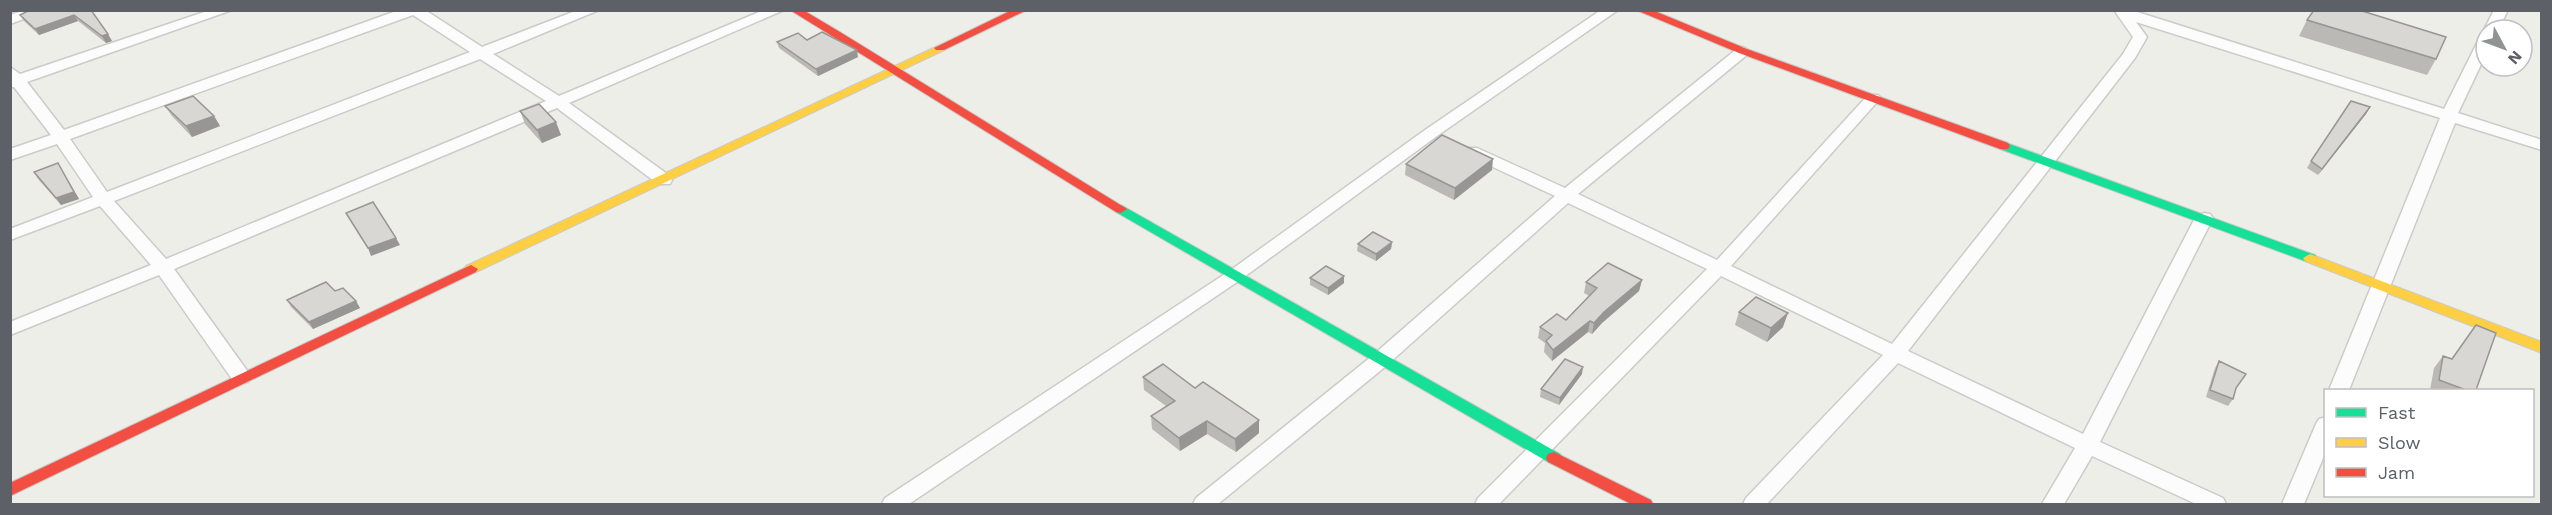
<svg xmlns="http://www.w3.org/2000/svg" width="2552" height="515" viewBox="0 0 2552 515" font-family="'Work Sans',sans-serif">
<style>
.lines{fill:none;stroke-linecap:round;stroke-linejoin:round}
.street-casing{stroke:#cbccca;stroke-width:3}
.fast-casing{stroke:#c9cac9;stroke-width:2}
.slow-casing{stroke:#c9cac9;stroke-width:2}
.jam-casing{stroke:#c9cac9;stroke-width:2}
.street{fill:#fcfcfc;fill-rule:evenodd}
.fast{fill:#16e098;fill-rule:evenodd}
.slow{fill:#ffcf43;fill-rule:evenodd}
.jam{fill:#f24e42;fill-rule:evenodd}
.wall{fill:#bab9b5}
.shaded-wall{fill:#979694}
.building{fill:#d8d7d3;stroke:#979694;stroke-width:1.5}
</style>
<rect width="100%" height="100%" fill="#eeeee8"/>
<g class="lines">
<defs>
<path id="street" d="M25,10H48L10,24V15Z
M210,10H232L27,82L64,130L399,10H425L482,47L578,10H599L493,54L559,96L764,10H784L569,103L670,176L672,180L670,184H658L557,108L174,269L248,372L251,377L248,382H234L159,275L10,335V322L151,265L100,206L10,240V229L93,197L57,144L10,160V149L51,135L14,87H10V67L20,74ZM413,15L470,52L107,192L70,139ZM480,59L546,101L166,259L114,201Z
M1601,10H1618L1437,136L1240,280L909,504H882L885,498L1228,272L1425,130Z
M2114,10H2131L2444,109L2479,39L2486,35V54L2458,113L2542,140V150L2455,123L2349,390H2329L2440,118L2136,22L2147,37L2135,58L1908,351L2083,434L2195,218L2204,213L2210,214L2213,218L2100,442L2223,498L2226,504H2196L2092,456L2064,504H2042L2075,448L1898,363L1767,504H1743L1746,498L1883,355L1721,276L1499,504H1475L1478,498L1707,269L1568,203L1386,366L1218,504H1193L1196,498L1372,356L1555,196L1465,154L1463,151L1465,148H1477L1565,188L1738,48L1743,47L1750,51L1748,54L1578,194L1717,260L1868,95H1878L1881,98L1878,101L1731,266L1892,344L2123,54L2133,37Z
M2494,10H2508L2498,30H2486V33L2484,30Z
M2326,417V451L2304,504H2282L2316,424L2319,419Z"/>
<path id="fast" d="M2004,142L2315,255L2317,258L2310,262L2305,261L2000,149L1998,146Z
M1121,205L1560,454L1562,458L1560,462L1554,464L1548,462L1116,212L1115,209Z"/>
<path id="slow" d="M940,45L944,46V50L476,272L471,273L464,269L466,266Z
M2310,254L2542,342V353L2305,261L2303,258Z"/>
<path id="jam" d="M790,10H803L840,32L1127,209L1121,213L1116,212Z
M1012,10H1027L944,50H936L934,48Z
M1636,10H1652L1747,49L2008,143L2010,146L2008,149H2000L1739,53Z
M471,265L478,269L476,272L10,496V483Z
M1554,452L1651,500L1653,504H1631L1548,462L1546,458L1548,454Z"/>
</defs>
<!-- street casing -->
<use href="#street" class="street-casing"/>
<!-- fast casing -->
<use href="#fast" class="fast-casing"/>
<!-- slow casing -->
<use href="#slow" class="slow-casing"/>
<!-- jam casing -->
<use href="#jam" class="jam-casing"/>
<!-- street -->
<use href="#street" class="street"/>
<!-- fast -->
<use href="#fast" class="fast"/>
<!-- slow -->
<use href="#slow" class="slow"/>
<!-- jam -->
<use href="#jam" class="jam"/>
</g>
<!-- wall -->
<path class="wall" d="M91,10L112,41L106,43L78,21L39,35L24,21L20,15Z
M2307,20L2436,59L2427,75L2299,36Z
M777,42L858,57L818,76L779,48Z
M165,106L214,116L220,126L192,137L172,116Z
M2370,107L2366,114L2318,175L2307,168L2311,161Z
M520,111L561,135L542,143L525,124Z
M58,163L79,199L61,205L38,179L34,172Z
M1406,164L1492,170L1454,200L1405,175Z
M1392,242L1391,249L1376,261L1357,251L1358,244Z
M1344,276V283L1328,295L1310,285V278Z
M1642,280L1639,291L1602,323L1592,334L1588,332L1552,361L1544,352L1545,343L1538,338L1540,327L1566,320L1589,296L1584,293L1586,282Z
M287,300L356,301L360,308L313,329L291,307Z
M1739,312L1783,327L1767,342L1735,325Z
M2443,356L2452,359L2476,390H2430L2434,368Z
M2219,361L2246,374L2235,390L2233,399L2228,406L2206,397L2215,368Z
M1582,374L1559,405L1540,397L1541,389Z
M1143,377L1195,388L1259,433L1236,452L1207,434L1180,451L1152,429L1151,416L1166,406L1144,390Z"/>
<!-- shaded-wall -->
<path class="shaded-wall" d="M74,15L78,21L39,35L35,29Z
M108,34L112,41L106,43L102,36Z
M857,50L858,57L818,76L816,69Z
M2370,107L2366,114L2318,175L2322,169Z
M214,116L220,126L192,137L186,126Z
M556,122L561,135L542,143L537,130Z
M1493,159L1492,170L1454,200L1455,188Z
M58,163L79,199L61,205L56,198Z
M396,238L400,245L371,256L368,248Z
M1392,242L1391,249L1376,261V254Z
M1344,276V283L1328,295V288Z
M1642,280L1639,291L1602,323L1592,334L1594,323L1604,312Z
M356,301L360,308L313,329L309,322Z
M1788,313L1783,327L1767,342L1771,328Z
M1590,321L1588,332L1552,361L1553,350Z
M1583,367L1582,374L1559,405L1560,398Z
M1259,420V433L1236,452L1235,439Z
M1207,421V434L1180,451L1179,438Z"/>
<!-- building -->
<path class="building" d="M30,10H91L108,34L102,36L74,15L35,29L20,15Z
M2314,10H2359L2446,37L2436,59L2307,20Z
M822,32L857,50L816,69L777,42L798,33L807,40Z
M193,96L214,116L186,126L165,106Z
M2351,101L2370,107L2322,169L2311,161Z
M539,104L556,122L537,130L520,111Z
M1442,135L1493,159L1455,188L1406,164Z
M58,163L74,192L56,198L34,172Z
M373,202L396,238L368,248L346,213Z
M1373,232L1392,242L1376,254L1358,244Z
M1608,263L1642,280L1604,312L1594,323L1590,321L1553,350L1546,341L1552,335L1540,327L1557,314L1566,320L1597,288L1586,282Z
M1326,266L1344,276L1328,288L1310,278Z
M326,282L335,291L343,288L356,301L309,322L287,300Z
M1756,297L1788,313L1771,328L1739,312Z
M2476,325L2496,333L2476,390H2466L2439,380L2443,356L2452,359Z
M1565,359L1583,367L1560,398L1541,389Z
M2219,361L2246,374L2236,388L2233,399L2210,390Z
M1163,364L1195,388L1203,382L1259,420L1235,439L1207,421L1179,438L1151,416L1175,401L1143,377Z"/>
<!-- border -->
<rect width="2552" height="515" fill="none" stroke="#5d6067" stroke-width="24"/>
<!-- legend -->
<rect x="2324" y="389" width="210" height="108" fill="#ffffff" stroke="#bebfc2" stroke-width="1.5"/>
<rect x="2336" y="408" width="30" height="9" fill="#16e098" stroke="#bebfc2" stroke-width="1.5"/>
<text x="2378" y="419" font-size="18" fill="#5d6067">Fast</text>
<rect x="2336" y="438" width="30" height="9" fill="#ffcf43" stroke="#bebfc2" stroke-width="1.5"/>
<text x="2378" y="449" font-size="18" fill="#5d6067">Slow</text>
<rect x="2336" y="468" width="30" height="9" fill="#f24e42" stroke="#bebfc2" stroke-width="1.5"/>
<text x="2378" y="479" font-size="18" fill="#5d6067">Jam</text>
<!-- north arrow -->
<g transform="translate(2504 48) rotate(131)"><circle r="28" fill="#ffffff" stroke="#bebfc2" stroke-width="1.5"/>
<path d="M0-4.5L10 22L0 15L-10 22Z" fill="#909294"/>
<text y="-9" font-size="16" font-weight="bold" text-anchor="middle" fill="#5d6067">N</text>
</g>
</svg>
